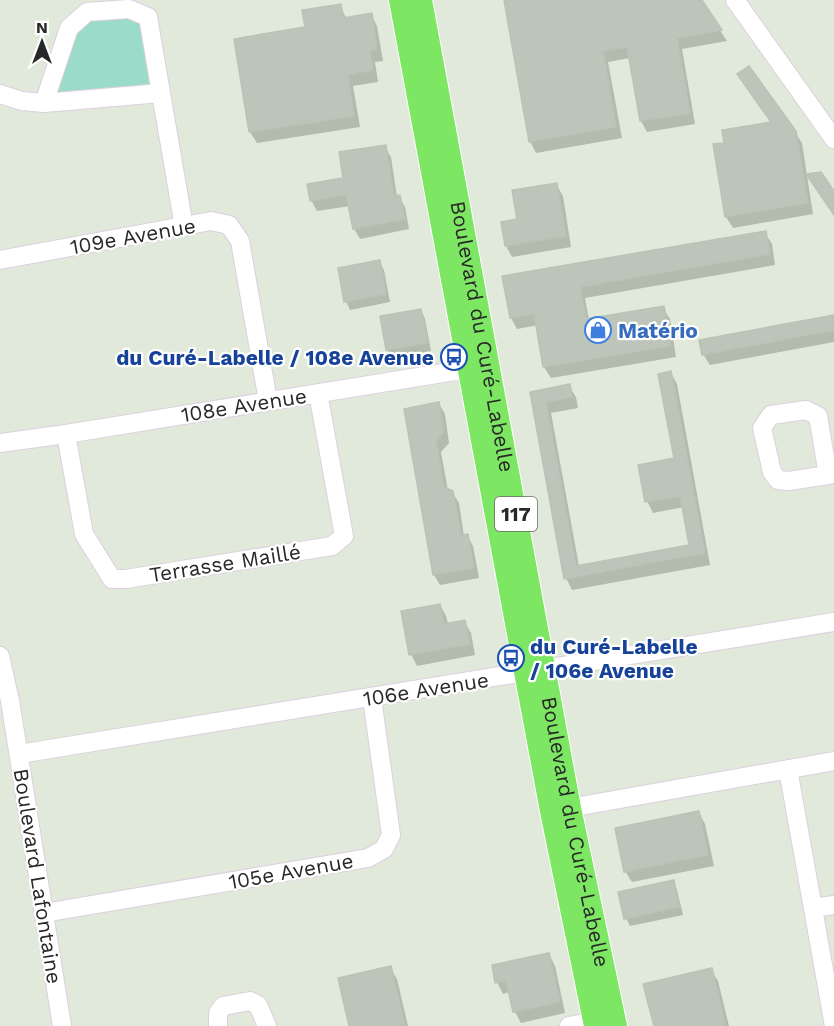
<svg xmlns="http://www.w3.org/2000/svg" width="834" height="1026" viewBox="0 0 834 1026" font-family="'Work Sans',sans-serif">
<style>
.green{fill:#9adcc8}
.shadow{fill:#0003}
.building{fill:#bdc4ba;stroke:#b9c4b4;stroke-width:1.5}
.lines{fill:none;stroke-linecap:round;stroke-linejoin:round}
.minor-casing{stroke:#ddcfe0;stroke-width:20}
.major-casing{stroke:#fff;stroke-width:24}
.minor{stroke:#fff;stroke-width:18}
.major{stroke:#7de663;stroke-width:22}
.labels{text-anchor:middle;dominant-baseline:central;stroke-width:4.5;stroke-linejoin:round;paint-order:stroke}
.shield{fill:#fff;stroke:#686868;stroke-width:1.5}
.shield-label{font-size:20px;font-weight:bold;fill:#282828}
.street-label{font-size:21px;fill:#282828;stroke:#fff}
.shop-label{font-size:21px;font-weight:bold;fill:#366cbe;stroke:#fff;text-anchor:start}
.transit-label{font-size:21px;font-weight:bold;fill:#164399;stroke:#fff;text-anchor:end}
</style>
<rect width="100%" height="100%" fill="#e0e9da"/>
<!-- green -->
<path class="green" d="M87,12L148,17L161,93L44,103Z"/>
<!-- shadow -->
<path class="shadow" d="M505,0H700L727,41L682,49L695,124L647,132L641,121L630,58L608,62L622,138L536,153L530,141Z
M340,5L346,18L371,15L377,26L383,61L375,62L378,82L353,86L360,127L257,143L250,132L235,40L307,29Z
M795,132L802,143L813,214L733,228L726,217L714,146Z
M385,147L391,157L397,197H399L405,207L409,229L360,239L354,229L350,206L317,211L311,200L345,180Z
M556,184L563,196L571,247L512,257L506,246L519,221Z
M765,233L772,244L775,265L585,298L589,320L663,308L670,319L676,357L551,378L544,367L538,325L517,329L511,318L504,278Z
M379,262L384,270L390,302L350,310L346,301Z
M421,310L425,319L431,351L392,358L387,350Z
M834,317V342L710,365L703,354Z
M671,373L677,384L710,565L572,590L566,578L532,393L569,386L576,397L578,408L551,413L579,566L691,546L684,507L653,513L647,501L675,460Z
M439,404L445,414L449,443L441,452L448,491L452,492L459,503L464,536L467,535L473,546L479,578L440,585L434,575L405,410Z
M440,605L446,616L448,624L464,621L471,633L475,655L417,666L411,654Z
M699,813L705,824L714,866L632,882L625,871Z
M673,882L677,890L683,915L630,926L626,918Z
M549,954L555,966L565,1013L521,1023L515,1012L510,992L503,994L497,982Z
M390,968L397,979L408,1026H350Z
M711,970L718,981L729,1026H655Z"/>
<!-- building -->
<path class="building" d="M504,0H702L722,30L677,38L690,113L640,121L627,47L603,51L616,127L529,142Z
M341,4L343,18L372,13L377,49L370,51L373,70L348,75L354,116L249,132L234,39L305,27L302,10Z
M749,66L796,131L808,203L725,217L713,144L724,143L722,130L771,122L737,74Z
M386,145L394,196L400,195L405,219L353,229L346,195L310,201L307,184L343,178L339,152Z
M821,172L834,191V215L806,174Z
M557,183L566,236L505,246L501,222L517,219L512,190Z
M766,231L770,254L580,287L586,319L664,306L671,346L543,367L534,314L510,318L502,276Z
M380,260L386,294L344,302L338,268Z
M421,309L428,343L386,350L380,316Z
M834,315V330L702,355L699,340Z
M671,371L705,553L564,579L530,392L570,384L572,397L546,402L576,566L689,545L680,496L645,502L638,465L674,458L658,374Z
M439,402L444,432L436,441L444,487L453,491L461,535L468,534L474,568L433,575L404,409Z
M440,604L444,624L465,620L470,644L409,655L401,611Z
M699,811L708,855L624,872L615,828Z
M674,880L679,907L624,919L618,892Z
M549,953L560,1002L513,1012L506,981L495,983L492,965Z
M391,966L405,1026H349L338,978Z
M712,968L726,1026H654L643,984Z"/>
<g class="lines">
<defs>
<path id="minor" d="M735,0L834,139
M0,94L22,101L44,103L161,93L184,227
M44,103L69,28L87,12L129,9L148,17L161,93
M0,260L211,221L229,225L240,241L268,401
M66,434L84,534L112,579H126L332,546L344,536L318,393
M0,443L66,434L480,367
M828,475L818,416L806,410L771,415L762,428L772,472L778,480L789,481L828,475L834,474
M0,656L10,701L62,1026
M19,754L834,622
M788,769L834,1026
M558,810L834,761
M813,908L834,905
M44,913L368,858L384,849L391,835L372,698
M218,1026V1013L223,1006L250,1001L258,1005L267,1026
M569,1026L606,1019"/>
<g id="major">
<path d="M400,0L551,811L595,1026"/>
<path id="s1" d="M421,0L570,808L616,1026"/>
</g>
</defs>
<!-- minor casing -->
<use href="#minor" class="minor-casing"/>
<!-- major casing -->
<use href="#major" class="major-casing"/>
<!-- minor -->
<use href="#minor" class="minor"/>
<!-- major -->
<use href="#major" class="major"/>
</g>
<!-- icons -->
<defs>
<symbol id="shop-ring" viewBox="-11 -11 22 22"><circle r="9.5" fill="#fff" stroke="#3f7fe0" stroke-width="1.5"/><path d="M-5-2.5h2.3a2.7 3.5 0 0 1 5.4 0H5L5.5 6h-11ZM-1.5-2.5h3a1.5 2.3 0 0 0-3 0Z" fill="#3f7fe0"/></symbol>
<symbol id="bus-ring" viewBox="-11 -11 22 22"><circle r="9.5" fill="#fff" stroke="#1a4fb4" stroke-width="1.5"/><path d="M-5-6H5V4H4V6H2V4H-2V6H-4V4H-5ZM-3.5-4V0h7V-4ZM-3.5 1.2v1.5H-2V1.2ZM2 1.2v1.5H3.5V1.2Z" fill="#1a4fb4"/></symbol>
</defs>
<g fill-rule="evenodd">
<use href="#shop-ring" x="583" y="315" width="30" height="30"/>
<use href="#bus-ring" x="439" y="342" width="30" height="30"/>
<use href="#bus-ring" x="496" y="643" width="30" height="30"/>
</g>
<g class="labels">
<!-- shield labels -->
<rect class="shield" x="495" y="497" width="42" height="34" rx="4.5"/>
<g class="shield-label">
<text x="516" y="514">117</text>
</g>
<!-- street labels -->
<g class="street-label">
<text transform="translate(133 236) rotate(-10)">109e Avenue</text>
<text stroke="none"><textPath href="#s1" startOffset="342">Boulevard du Curé-Labelle</textPath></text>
<text transform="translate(244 405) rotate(-9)">108e Avenue</text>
<text transform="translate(225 563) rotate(-9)">Terrasse Maillé</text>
<text transform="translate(426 689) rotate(-9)">106e Avenue</text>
<text stroke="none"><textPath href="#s1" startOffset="846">Boulevard du Curé-Labelle</textPath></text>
<text transform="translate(291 871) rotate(-10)">105e Avenue</text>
<text transform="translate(38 876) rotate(81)">Boulevard Lafontaine</text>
</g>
<!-- shop labels -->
<g class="shop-label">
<text x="618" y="330">Matério</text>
</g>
<!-- transit labels -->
<g class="transit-label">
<text x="434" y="357">du Curé-Labelle / 108e Avenue</text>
<text x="530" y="646" text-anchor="start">du Curé-Labelle<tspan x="530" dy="24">/ 106e Avenue</tspan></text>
</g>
</g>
<!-- north arrow -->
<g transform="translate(42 42)" stroke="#ffffff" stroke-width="4.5" paint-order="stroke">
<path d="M0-4.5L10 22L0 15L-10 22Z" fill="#282828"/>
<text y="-9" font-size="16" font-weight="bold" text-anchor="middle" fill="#282828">N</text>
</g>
</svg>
